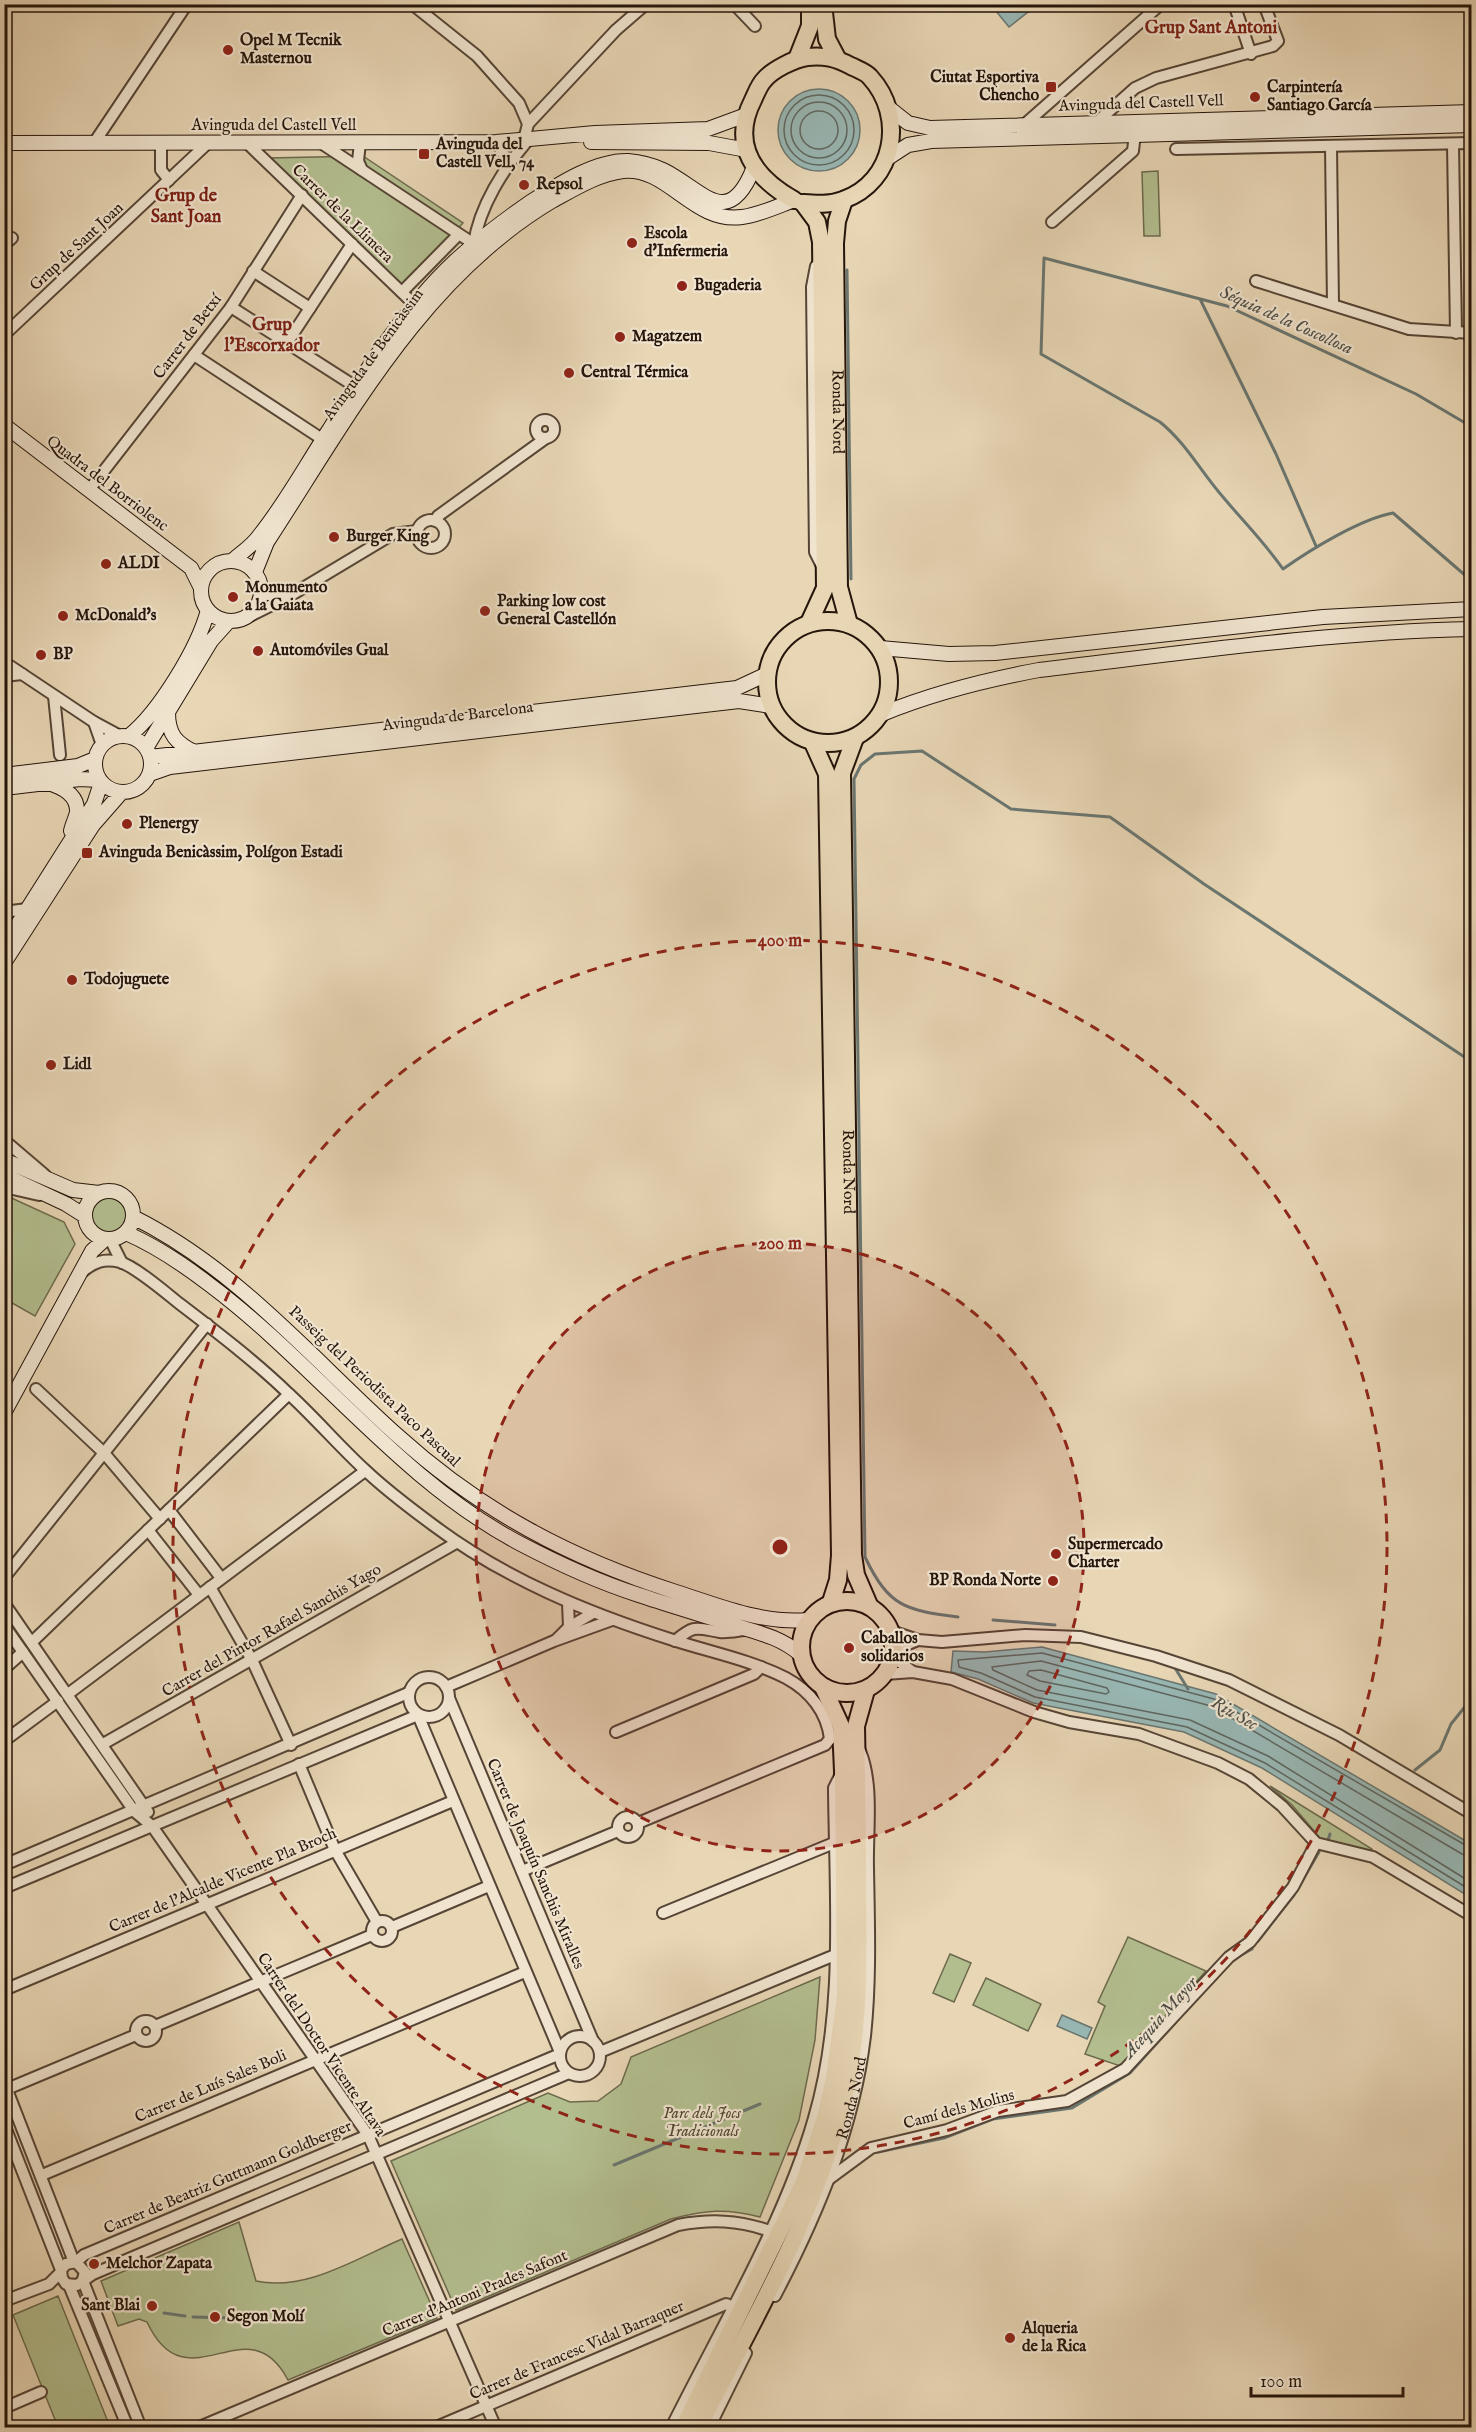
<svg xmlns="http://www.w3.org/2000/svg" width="1476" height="2432" viewBox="0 0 1476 2432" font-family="'IM FELL English',serif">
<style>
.green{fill:#b3be8f;stroke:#6c6a4d;stroke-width:1.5}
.water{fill:#98b7b4;stroke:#6a7670;stroke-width:1.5}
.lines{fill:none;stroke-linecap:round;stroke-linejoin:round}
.shore{stroke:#5e6660;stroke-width:1.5}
.stream{stroke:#6a7670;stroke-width:3}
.street-casing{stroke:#564536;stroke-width:14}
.secondary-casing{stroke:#25150b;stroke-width:16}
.primary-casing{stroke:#25150b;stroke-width:20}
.street{stroke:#f0e4cf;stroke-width:10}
.secondary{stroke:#f0e4cf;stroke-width:14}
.primary{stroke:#e8d6b5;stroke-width:16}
.ring{fill:none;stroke:#8f2418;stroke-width:3;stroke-dasharray:10 8}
.poi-dot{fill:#8f2418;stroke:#f0e4cf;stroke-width:2}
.labels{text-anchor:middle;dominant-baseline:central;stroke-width:4.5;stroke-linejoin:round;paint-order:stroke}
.poi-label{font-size:16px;font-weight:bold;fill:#25150b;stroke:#f0e4cf;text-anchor:start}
.street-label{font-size:16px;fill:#25150b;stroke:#f0e4cf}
.park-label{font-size:16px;font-style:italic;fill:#504833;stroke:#f0e4cf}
.neighbourhood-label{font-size:18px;font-weight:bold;fill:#7a1f14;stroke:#f0e4cf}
.water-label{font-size:18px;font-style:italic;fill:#4d4e46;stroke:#f0e4cf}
.centre{fill:#8f2418;stroke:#f0e4cf;stroke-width:3}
.ring-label{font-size:18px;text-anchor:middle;font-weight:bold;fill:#8f2418;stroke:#f0e4cf;stroke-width:4.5;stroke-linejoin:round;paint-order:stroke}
</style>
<rect width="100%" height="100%" fill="#e8d6b5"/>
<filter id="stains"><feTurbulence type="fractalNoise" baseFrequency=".00333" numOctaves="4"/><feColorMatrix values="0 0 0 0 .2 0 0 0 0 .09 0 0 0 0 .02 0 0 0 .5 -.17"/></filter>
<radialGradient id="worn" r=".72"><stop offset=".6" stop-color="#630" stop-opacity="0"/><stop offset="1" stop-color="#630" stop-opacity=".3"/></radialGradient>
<!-- green -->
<path class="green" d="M363,156L463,223L402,287L269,158Z
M1158,171L1160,236H1144L1142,172Z
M5,1195L64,1222L75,1244L35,1316L5,1299Z
M92 1215a17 17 0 1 1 34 0a17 17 0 1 1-34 0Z
M1270,1786L1372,1849L1371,1852L1321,1839L1292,1805Z
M1128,1937L1206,1971L1120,2066L1085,2054L1105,2006L1098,2002Z
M950,1954L971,1963L954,2002L933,1993Z
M820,1977L815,2040L799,2120L760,2217C726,2208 705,2210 671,2219L456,2310L391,2161L548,2093L570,2102L598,2101L621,2084L631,2057Z
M986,1978L1041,2004L1028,2031L973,2005Z
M239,2222L256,2281C306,2292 357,2258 402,2239L437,2318L288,2380C247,2302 187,2408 147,2322L139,2319L118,2326L101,2281Z
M58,2296L110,2427H58L13,2315Z"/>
<!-- water -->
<path class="water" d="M991,5H1037L1009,27Z
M778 130a41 41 0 1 1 82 0a41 41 0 1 1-82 0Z
M1042,1647L1216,1694L1471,1844V1898L1262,1768L1184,1732L1033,1703L978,1679L951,1672L953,1651L985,1652Z
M1062,2015L1092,2028L1087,2039L1057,2026Z"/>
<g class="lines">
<!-- shore -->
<path class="shore" d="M784 130a35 35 0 1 1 70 0a35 35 0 1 1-70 0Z
M791 130a28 28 0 1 1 56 0a28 28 0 1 1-56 0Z
M800 130a19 19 0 1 1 38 0a19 19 0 1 1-38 0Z
M1041,1670L1107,1688L1109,1692L1106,1694L1040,1681L1027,1675L1029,1671Z
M1472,1849L1214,1699L1042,1653L958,1660L959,1667L981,1673L1035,1697L1187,1727L1265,1763L1472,1891
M1472,1856L1462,1854L1211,1706L1041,1661L992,1667L993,1670L1037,1690L1190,1720L1268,1756L1472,1883"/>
<!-- stream -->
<path class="stream" d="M847,270L851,579
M1200,299L1276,454L1316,546
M1466,576L1393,513C1360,519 1310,550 1283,569C1265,543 1243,521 1223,497C1201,472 1186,443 1160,422L1041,354L1044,258L1227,306L1416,394L1472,427
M958,1617C905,1610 889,1607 865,1557L854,779L861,765L875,754L922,751L1011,809L1110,817L1204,884L1472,1062
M993,1620L1055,1625
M1175,1668L1188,1689
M1415,1770L1440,1750L1451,1724L1472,1698
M1328,1840L1330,1834
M1258,1941L1294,1895L1319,1852
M1234,1959L1252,1949
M878,2152L944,2138L993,2119L1072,2108L1130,2073L1175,2023
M614,2165L760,2104
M164,2313L185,2316
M193,2317L230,2318"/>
<defs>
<g id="street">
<path d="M412,4L477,56L519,103L528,124L524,140"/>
<path d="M734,4L755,26"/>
<path d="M1234,4L1251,54"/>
<path d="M1098,121L1135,88L1156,78L1273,46L1278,41L1264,4"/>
<path d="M528,124L616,30L646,4"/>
<path d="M1025,124L1161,4"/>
<path d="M161,142V170L169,180"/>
<path d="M496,142L508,162"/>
<path d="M94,143L187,4"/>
<path d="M247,143L416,306"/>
<path d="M321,143L474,244C479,207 504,168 528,140"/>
<path d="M360,143L358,161L362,170"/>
<path d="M1453,144L1456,333"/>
<path d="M1331,146L1333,305"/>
<path d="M1176,149L1472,143"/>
<path d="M1052,222L1133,151L1135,133"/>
<path d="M4,245L12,238"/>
<path d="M816,266L812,287L815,552L822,566"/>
<path d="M253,271L310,308"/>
<path d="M1256,281L1409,329L1472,333"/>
<path d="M402,292L458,235"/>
<path d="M231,307L356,387"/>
<path d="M4,335L209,142"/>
<path d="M287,343L352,244"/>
<path d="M194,355L322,439"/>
<circle cx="545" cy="429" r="9"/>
<path d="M89,490L231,307L302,195"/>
<circle cx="431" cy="534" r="14"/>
<path d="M436,521L438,516L546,438"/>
<path d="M261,594L285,597"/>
<path d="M244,619L288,597L393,534L417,531"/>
<path d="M4,662L94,722L120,736"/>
<path d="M4,676L22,674"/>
<path d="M54,696L60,755"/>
<path d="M94,722L102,745"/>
<path d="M4,912L27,909"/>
<path d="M4,1140L45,1175"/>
<path d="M4,1187L39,1195"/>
<path d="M110,1239L122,1263"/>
<path d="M82,1272C94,1262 104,1258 120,1262C136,1267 166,1293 180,1304C218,1333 256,1362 290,1395C316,1419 339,1446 365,1470C386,1490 410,1508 433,1525C505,1579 588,1613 673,1640C710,1652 751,1660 786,1678C810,1691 827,1712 830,1739L825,1745L638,1823"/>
<path d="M36,1389L104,1453L160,1519"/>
<path d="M169,1510L221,1578"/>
<path d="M148,1530L199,1595"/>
<path d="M4,1578L207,1324"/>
<path d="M210,1587L252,1660L291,1745"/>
<path d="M4,1603L148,1812"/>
<path d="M4,1625L134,1811L152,1826L368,2135L496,2428"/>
<path d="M569,1627L593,1613"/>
<path d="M891,1631L918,1640L942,1642L1025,1635L1081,1637L1156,1656L1229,1680L1339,1735L1472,1814"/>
<path d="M557,1639L569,1627L568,1603"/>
<path d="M675,1641C695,1624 696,1628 720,1632C727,1633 736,1631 744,1630"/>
<path d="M32,1642L289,1394"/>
<path d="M894,1650L918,1640"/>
<path d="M893,1657L913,1672"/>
<path d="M4,1669L23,1652"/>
<path d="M885,1674L913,1672L952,1679L1034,1712L1069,1722L1139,1734L1218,1763L1249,1779L1282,1806L1316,1843L1373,1857L1472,1916"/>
<circle cx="429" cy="1697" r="20"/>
<path d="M446,1687L554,1641L612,1620"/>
<path d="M68,1694L365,1471"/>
<path d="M449,1698L593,2041"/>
<path d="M418,1715L560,2052"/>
<path d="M616,1732L754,1674L761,1667"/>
<path d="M4,1741L58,1701"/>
<path d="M103,1744L456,1543"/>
<path d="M299,1764L335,1850L377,1922"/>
<circle cx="628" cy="1827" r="10"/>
<path d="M4,1865L408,1693"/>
<path d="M522,1871L618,1831"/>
<path d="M4,1888L418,1715"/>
<path d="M663,1913L834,1843"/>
<circle cx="382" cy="1931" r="10"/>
<path d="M392,1927L489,1886"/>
<path d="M4,1990L453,1801"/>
<circle cx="146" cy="2031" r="10"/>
<path d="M155,2026L372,1935"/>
<circle cx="580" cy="2056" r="20"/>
<path d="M600,2052L835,1955"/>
<path d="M4,2082L74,2262"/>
<path d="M7,2089L136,2035"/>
<path d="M4,2124L61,2270"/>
<path d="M42,2175L525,1972"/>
<path d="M829,2179L871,2148L947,2130L998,2111L1067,2101L1125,2069L1229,1957L1250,1942L1293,1887L1316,1843"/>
<path d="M76,2262L84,2255L560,2054"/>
<path d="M83,2279L85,2272L76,2262L66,2264L61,2270L62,2278L66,2284L77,2285L93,2274L569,2073"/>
<path d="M83,2281L141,2428"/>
<path d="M69,2285L128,2428"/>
<path id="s1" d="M775,2296C818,2214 854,2128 865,2036C871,1980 869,1924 868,1868C867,1831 874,1785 860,1751"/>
<path d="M4,2301L49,2284L61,2272"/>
<path d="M4,2408L41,2392"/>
<path d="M197,2428L678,2225C711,2219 738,2220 770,2231"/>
<path d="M434,2428L726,2304L731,2306"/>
<path d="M671,2428C720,2329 784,2223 814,2118C845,2012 835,1897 834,1788L841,1774"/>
<path d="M709,2428L746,2353"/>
</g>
<path id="secondary" d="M889,108L908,123L930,128L1472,112
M591,142L709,143L747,150
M4,143L496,142L595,133L708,129L746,115
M888,158L908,145L931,141L1472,125
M4,425L191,568L201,588
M232,561C241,553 252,546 259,536C285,504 306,465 329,430C365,372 404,309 454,262C477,241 503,221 529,203C556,186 595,160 628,161C641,162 652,165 663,170C702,189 728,233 754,167
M201 591a30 30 0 1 1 60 0a30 30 0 1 1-60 0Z
M255,572L267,542C348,418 421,279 552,201C574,189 598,174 623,171C668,166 693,224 742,217C759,215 778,206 794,200L802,203
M880,648L949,654L995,653L1323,617L1472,609
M168,712C168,735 176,743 196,753
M882,714C933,693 985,680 1039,670C1183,653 1327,632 1472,629
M129,736C159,712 198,648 208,610
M95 764a28 28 0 1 1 56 0a28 28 0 1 1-56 0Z
M146,748L211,641L228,622
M150,757L737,688L767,674
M150,774L170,767L739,701L771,706
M4,775L78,766L95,759
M48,783C62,787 78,795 77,812C76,818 72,825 71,831
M4,788L80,779L99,780
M4,946L94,804L101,783
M4,963L93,825L121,793
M4,1160L73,1190L99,1193
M4,1175L66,1204L85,1216
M85 1215a24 24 0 1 1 48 0a24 24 0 1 1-48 0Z
M133,1217C238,1269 313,1360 398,1436C481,1511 570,1558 676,1592C720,1606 762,1624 808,1620
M126,1233C156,1246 184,1265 210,1285C318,1366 399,1479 519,1543C557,1563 598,1582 639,1595C669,1605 700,1614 730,1624C755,1632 779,1636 800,1654
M4,1413L92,1251L105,1239"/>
<g id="primary">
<path d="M823,4L827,39L837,58"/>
<path d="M797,59L810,26V4"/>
<path d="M794,200C755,178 730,145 753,100C756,94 759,85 764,80C772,70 794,59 807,57C824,55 836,58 851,66C857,69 866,72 870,77C906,116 895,182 843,200C830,205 816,204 803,203"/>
<path id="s2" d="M844,200L837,221L835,243L839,587L849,624"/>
<path d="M803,203L817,222L821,242L825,588L809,623"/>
<circle cx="828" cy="682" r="61"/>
<path id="s3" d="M855,738L842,773L853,1555L856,1575L869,1605"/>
<path d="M813,743L827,774L840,1555L838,1580L831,1602"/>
<circle cx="847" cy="1647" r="46"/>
<path d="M683,2428L804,2182L825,2118L834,2078L845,1996L843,1771L841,1726L823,1687"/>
<path d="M698,2428C755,2316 823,2203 848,2079C860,2016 859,1952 858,1889C858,1835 857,1780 856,1726L866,1690"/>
</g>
</defs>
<!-- street casing -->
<use href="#street" class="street-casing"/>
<!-- secondary casing -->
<use href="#secondary" class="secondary-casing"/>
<!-- primary casing -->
<use href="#primary" class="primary-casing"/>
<!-- street -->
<use href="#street" class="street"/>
<!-- secondary -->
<use href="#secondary" class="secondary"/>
<!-- primary -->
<use href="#primary" class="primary"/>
</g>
<!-- distance rings -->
<circle cx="780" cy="1547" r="304" fill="#8f2418" fill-opacity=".12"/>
<g class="ring">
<circle cx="780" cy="1547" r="304"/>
<circle cx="780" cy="1547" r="607"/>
</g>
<!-- markers -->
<g class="poi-dot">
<circle cx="228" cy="50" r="6"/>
<rect x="1045" y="81" width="12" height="12" rx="3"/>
<circle cx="1255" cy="97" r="6"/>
<rect x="418" y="148" width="12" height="12" rx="3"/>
<circle cx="524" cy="185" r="6"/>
<circle cx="632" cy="243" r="6"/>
<circle cx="682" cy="286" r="6"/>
<circle cx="620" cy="337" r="6"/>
<circle cx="569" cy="373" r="6"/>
<circle cx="334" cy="537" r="6"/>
<circle cx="106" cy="564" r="6"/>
<circle cx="233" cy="597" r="6"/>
<circle cx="485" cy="611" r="6"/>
<circle cx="63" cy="616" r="6"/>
<circle cx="258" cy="651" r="6"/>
<circle cx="41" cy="655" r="6"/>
<circle cx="127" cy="824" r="6"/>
<rect x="81" y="847" width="12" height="12" rx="3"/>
<circle cx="72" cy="980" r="6"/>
<circle cx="51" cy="1065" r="6"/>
<circle cx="1056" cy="1554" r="6"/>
<circle cx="1053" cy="1581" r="6"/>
<circle cx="849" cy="1648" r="6"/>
<circle cx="94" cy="2264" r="6"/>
<circle cx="152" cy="2306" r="6"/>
<circle cx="215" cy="2317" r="6"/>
<circle cx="1010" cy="2338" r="6"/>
</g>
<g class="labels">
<!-- poi labels -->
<g class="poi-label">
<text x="240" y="41">Opel M Tecnik<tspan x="240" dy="18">Masternou</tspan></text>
<text x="1039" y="78" text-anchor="end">Ciutat Esportiva<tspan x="1039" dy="18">Chencho</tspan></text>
<text x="1267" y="88">Carpintería<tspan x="1267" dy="18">Santiago García</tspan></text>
<text x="436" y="145">Avinguda del<tspan x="436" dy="18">Castell Vell, 74</tspan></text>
<text x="536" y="185">Repsol</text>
<text x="644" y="234">Escola<tspan x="644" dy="18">d'Infermeria</tspan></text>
<text x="694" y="286">Bugaderia</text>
<text x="632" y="337">Magatzem</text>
<text x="581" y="373">Central Térmica</text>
<text x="346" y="537">Burger King</text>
<text x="118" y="564">ALDI</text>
<text x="245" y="588">Monumento<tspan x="245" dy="18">a la Gaiata</tspan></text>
<text x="497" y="602">Parking low cost<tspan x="497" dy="18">General Castellón</tspan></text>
<text x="75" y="616">McDonald's</text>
<text x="270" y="651">Automóviles Gual</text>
<text x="53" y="655">BP</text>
<text x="139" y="824">Plenergy</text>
<text x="99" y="853">Avinguda Benicàssim, Polígon Estadi</text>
<text x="84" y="980">Todojuguete</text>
<text x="63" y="1065">Lidl</text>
<text x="1068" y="1545">Supermercado<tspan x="1068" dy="18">Charter</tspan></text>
<text x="1041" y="1581" text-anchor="end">BP Ronda Norte</text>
<text x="861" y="1639">Caballos<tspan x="861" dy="18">solidarios</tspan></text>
<text x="106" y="2264">Melchor Zapata</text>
<text x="140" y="2306" text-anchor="end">Sant Blai</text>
<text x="227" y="2317">Segon Molí</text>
<text x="1022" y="2329">Alqueria<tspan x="1022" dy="18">de la Rica</tspan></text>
</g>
<!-- street labels -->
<g class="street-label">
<text transform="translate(1141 104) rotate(-2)">Avinguda del Castell Vell</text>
<text x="274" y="126">Avinguda del Castell Vell</text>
<text transform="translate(342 214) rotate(44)">Carrer de la Llimera</text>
<text transform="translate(77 247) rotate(-43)">Grup de Sant Joan</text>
<text transform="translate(188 337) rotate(-53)">Carrer de Betxí</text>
<text transform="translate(374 355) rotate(-54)">Avinguda de Benicàssim</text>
<text stroke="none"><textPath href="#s2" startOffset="213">Ronda Nord</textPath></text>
<text transform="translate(107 484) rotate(37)">Quadra del Borriolenc</text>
<text transform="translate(458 717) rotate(-7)">Avinguda de Barcelona</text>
<text stroke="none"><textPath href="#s3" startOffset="436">Ronda Nord</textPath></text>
<text transform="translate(374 1387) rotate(43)">Passeig del Periodista Paco Pascual</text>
<text transform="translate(272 1631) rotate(-30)">Carrer del Pintor Rafael Sanchis Yago</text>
<text transform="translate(535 1864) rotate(67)">Carrer de Joaquín Sanchis Miralles</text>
<text transform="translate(223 1881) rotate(-23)">Carrer de l'Alcalde Vicente Pla Broch</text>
<text transform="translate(321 2045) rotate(56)">Carrer del Doctor Vicente Altava</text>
<text transform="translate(211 2087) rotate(-23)">Carrer de Luís Sales Boli</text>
<text stroke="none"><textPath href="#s1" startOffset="213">Ronda Nord</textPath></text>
<text transform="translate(959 2110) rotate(-15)">Camí dels Molins</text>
<text transform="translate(228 2178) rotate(-23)">Carrer de Beatriz Guttmann Goldberger</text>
<text transform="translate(475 2294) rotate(-23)">Carrer d'Antoni Prades Safont</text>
<text transform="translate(577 2351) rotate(-23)">Carrer de Francesc Vidal Barraquer</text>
</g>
<!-- park labels -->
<g class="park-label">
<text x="702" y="2114">Parc dels Jocs<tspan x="702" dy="18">Tradicionals</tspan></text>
</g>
<!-- neighbourhood labels -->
<g class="neighbourhood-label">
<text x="1211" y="28">Grup Sant Antoni</text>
<text x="186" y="196">Grup de<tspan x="186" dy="21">Sant Joan</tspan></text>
<text x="272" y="325">Grup<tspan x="272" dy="21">l'Escorxador</tspan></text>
</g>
<!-- water labels -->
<g class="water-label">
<text transform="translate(1286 321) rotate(24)">Séquia de la Coscollosa</text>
<text transform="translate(1234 1714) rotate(30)">Riu Sec</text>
<text transform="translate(1161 2018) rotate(-48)">Acequia Mayor</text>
</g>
</g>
<circle cx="780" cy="1547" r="9" class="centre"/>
<g class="ring-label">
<text x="780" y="946">400 m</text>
<text x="780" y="1249">200 m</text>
</g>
<!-- margin -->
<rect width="1476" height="2432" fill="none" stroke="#e8d6b5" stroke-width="24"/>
<rect x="6" y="6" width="1464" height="2420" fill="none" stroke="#25150b" stroke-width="3"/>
<rect x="12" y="12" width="1452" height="2408" fill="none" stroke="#25150b" stroke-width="1.5"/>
<!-- scale -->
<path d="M1251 2387v9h152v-9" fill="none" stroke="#25150b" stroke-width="3"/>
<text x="1260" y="2387" font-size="18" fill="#25150b" stroke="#f0e4cf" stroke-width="4.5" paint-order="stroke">100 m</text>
<rect width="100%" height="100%" filter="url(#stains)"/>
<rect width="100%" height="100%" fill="url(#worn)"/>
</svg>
